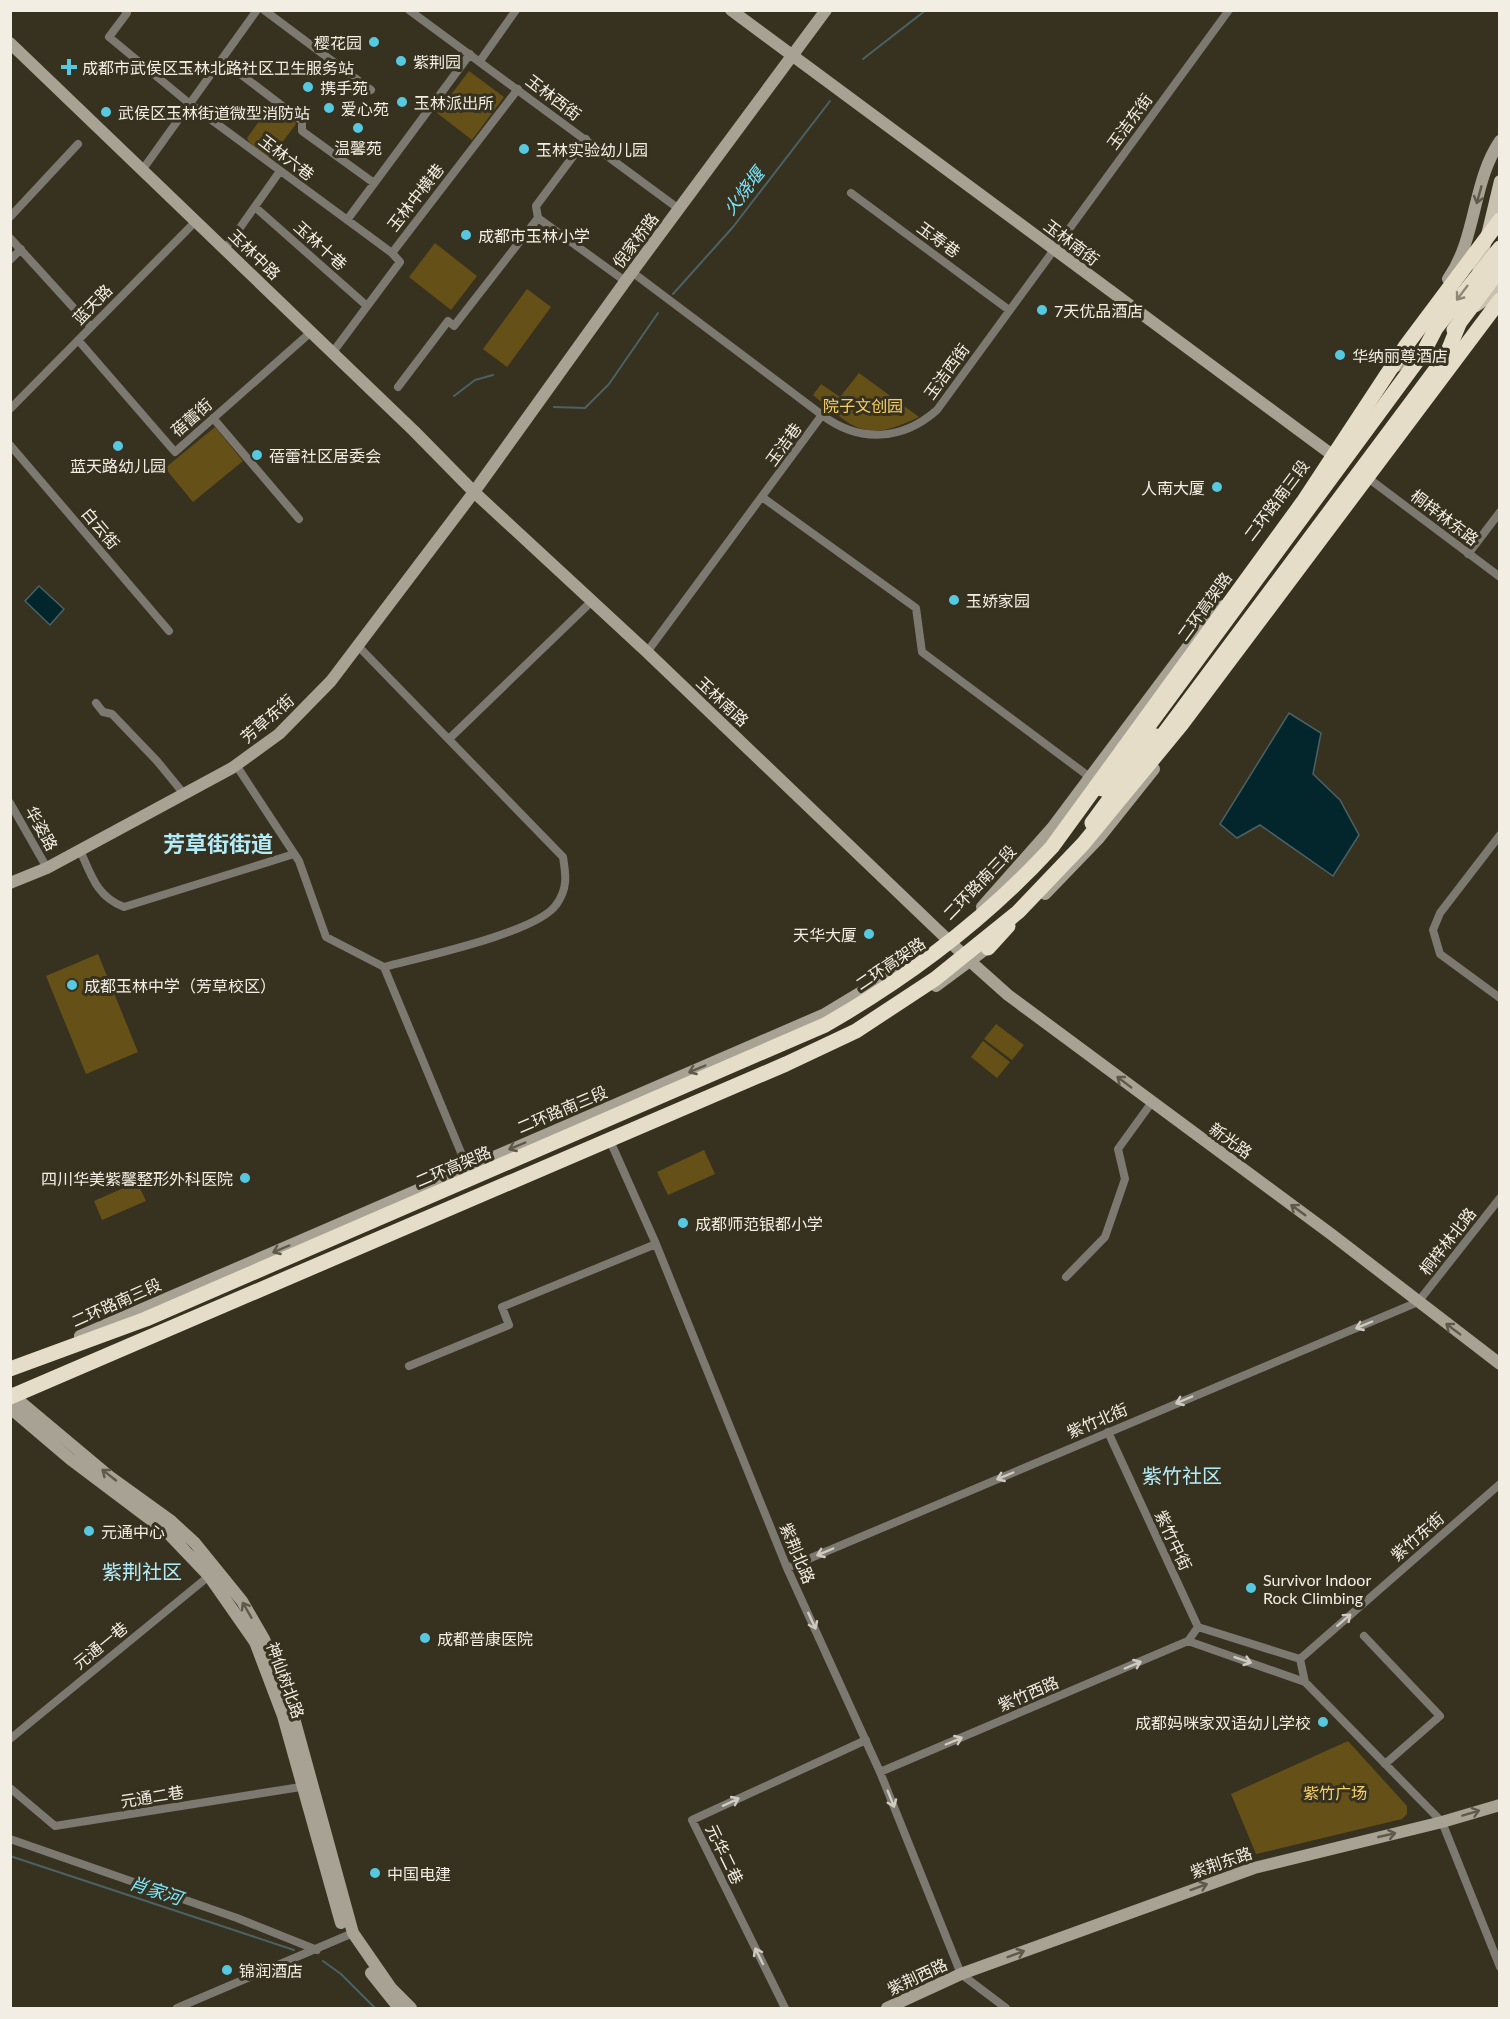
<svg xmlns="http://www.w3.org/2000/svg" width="1510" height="2019" viewBox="0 0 1510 2019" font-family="Lato,'Noto Sans SC',sans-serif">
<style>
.green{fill:#655117}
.water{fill:#03262d;stroke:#4b6264;stroke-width:1.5}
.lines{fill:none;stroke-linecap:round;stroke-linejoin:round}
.stream{stroke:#4b6264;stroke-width:2}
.street{stroke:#7c7971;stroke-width:8}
.secondary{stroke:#a7a294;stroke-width:12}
.primary{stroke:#c8c1af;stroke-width:12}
.highway{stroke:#e5ddc8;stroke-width:15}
.highway-bridge{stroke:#e5ddc8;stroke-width:15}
.oneway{stroke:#5e5949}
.oneway2{stroke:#8e8774}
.oneway3{stroke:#cfcbc1}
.poi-dot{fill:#56c9e0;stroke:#373120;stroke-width:2}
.labels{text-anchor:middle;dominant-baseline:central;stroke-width:6;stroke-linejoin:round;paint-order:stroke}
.poi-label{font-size:16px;fill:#f2eee3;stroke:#373120;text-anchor:start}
.street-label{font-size:16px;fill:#f2eee3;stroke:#373120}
.park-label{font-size:16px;fill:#f8d067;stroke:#373120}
.water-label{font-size:18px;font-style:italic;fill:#7ae7fd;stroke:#373120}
.quarter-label{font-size:20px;fill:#b3ecf8;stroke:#373120}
.district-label{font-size:22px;font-weight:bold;fill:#b3ecf8;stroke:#373120}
</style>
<rect width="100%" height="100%" fill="#373120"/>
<!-- green -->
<path class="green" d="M469,71L504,97L472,140L437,113Z
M277,105L294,119L296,124L272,156L267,157L249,142L247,138L270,106Z
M435,243L477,276L451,310L409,277Z
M527,289L551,307L507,367L483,349Z
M859,373L919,417C866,443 855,430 813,395L821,384L840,397Z
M215,427L243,461L193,502L165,468Z
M98,954L138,1052L86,1074L46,976Z
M996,1024L1024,1045L1012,1060L984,1039Z
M983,1041L1010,1062L997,1078L971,1057Z
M704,1150L715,1174L668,1195L657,1172Z
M137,1182L146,1201L102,1220L94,1201Z
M1348,1741L1407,1806V1814L1402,1819L1256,1854L1231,1794Z"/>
<!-- water -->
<path class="water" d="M39,586L64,609L50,625L25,601Z
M1289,713L1321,733L1313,774L1340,800L1359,835L1333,876L1260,825L1237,838L1220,824Z"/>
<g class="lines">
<!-- stream -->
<path class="stream" d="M863,59L926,10
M673,294L733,227L830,101
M454,396L475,380L493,375
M554,407L585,408L609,384L658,313
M10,1856L294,1950
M323,1961L341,1974L375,2008"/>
<!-- street -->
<path class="street" d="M125,10L127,13L109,37L190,104L392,253
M264,10L371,90
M409,10L679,209
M222,60L302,121V131L374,183
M480,61L516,10
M143,169L257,10
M851,193L1009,310
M255,207L367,306
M10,217L78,144
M538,218L625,281
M347,220L470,54
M10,238L91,327
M225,249L280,171
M10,260L21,249
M632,272L822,415L647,652
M78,340L175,452L311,332
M333,352L400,262L392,253L518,89
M398,387L448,321L454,326L538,218L536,206L586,139
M10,409L196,221
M822,415C859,443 902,441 937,410L1229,10
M213,418L299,519
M10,445L169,631
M1372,481L1500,577
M762,497L916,608L922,652L1091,778
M1468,554L1500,512
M358,646L563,857C566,875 568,889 556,905C536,933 421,957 384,967
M96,703L103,712L112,714L157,761L184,794
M450,738L592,601
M236,765L299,861L326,937L384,967L467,1167
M10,803L47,868
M1500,835L1440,913L1433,930L1440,954L1500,998
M80,850C91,875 97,897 124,907L294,854
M611,1143L656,1244L787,1568L880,1772L961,1974L1006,2008
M1066,1277L1105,1237L1125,1179L1118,1149L1152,1102
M409,1366L509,1325L502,1307L656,1244
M787,1568L1418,1302L1500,1198
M1198,1627L1300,1659
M1364,1636L1440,1716L1385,1764
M1188,1641L1305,1682L1442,1822L1500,1967
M1300,1659L1500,1484
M1300,1659L1305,1682
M10,1739L209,1576
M880,1772L1188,1641L1198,1627L1108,1432
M10,1788L55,1826L307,1786
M10,1839L237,1918L317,1950
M177,2008L353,1933
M785,2008L692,1820L866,1740"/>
<!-- secondary -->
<path class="secondary" d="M731,10L1331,454
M10,43L414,431L474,492L647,652L971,962L1008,995L1331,1234L1500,1364
M1448,279C1477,238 1472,182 1500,141
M1393,368L1412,356
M10,883L47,868L232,768L279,734L331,681L474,492L632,272L826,10
M1045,894L1099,838L1154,769
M982,907L1052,828L1219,605
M936,986L994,943
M80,1336L825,1014L903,967
M10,1393L109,1476L170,1520L195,1543L242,1601L264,1639L294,1718L353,1933L391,1988L411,2008
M10,1408L70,1459L167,1532L209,1576L255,1642L283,1716L341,1923
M371,1973L399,2008
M887,2008L961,1974L1254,1868L1442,1822L1500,1805"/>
<!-- primary -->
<path class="primary" d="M1478,273L1500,181
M1476,306L1500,289"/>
<!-- highway -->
<path class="highway" d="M1454,330L1500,269
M1154,747L1446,356L1459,324
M1102,789L1423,353L1436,328L1500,248
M1092,823L1156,736
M988,948L1008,926"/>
<!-- highway-bridge -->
<path class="highway-bridge" d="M10,1369L146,1319L825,1025C909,977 986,919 1052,847L1303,502L1405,347L1500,220
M10,1397L786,1064L856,1031L935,979L1018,912L1083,844L1181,725L1500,300"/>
</g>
<!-- one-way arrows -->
<defs><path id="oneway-shaft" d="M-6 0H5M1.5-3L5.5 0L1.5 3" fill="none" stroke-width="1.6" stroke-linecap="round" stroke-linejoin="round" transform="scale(1.5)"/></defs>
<g class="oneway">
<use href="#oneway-shaft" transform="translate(1479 195) rotate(106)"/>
<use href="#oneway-shaft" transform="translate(697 1069) rotate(157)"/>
<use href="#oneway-shaft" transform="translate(1124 1082) rotate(-143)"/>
<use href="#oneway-shaft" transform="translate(517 1146) rotate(157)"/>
<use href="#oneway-shaft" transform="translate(1298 1210) rotate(-144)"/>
<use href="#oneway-shaft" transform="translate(281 1249) rotate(157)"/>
<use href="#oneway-shaft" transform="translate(1453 1329) rotate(-143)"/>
<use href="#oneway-shaft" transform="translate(109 1475) rotate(-142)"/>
<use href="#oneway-shaft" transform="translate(247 1610) rotate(-120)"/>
<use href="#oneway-shaft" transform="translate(1471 1813) rotate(-17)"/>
<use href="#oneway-shaft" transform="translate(1387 1835) rotate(-13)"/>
<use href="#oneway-shaft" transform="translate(1199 1887) rotate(-20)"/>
<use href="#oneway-shaft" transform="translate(1016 1954) rotate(-20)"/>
</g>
<use class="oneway2" href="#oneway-shaft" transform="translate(1462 293) rotate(127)"/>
<g class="oneway3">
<use href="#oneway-shaft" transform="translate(1364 1325) rotate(157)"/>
<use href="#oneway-shaft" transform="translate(1184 1400) rotate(157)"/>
<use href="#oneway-shaft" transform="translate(1005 1476) rotate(157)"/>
<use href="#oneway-shaft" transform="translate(825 1552) rotate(157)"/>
<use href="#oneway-shaft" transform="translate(1344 1620) rotate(-41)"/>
<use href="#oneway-shaft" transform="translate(812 1621) rotate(65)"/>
<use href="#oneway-shaft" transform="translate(1243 1660) rotate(19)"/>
<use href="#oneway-shaft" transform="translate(1133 1665) rotate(-23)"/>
<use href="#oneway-shaft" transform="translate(954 1741) rotate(-23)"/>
<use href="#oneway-shaft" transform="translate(891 1799) rotate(68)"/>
<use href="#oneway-shaft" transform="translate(731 1802) rotate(-25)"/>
<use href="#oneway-shaft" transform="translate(759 1956) rotate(-116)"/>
</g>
<!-- markers -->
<g class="poi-dot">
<circle cx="374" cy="42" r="6"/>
<circle cx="401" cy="61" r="6"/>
<path d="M66 58h6v6h6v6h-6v6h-6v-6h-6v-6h6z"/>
<circle cx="308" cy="87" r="6"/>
<circle cx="402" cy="102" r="6"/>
<circle cx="329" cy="108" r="6"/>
<circle cx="106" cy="112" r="6"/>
<circle cx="358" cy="128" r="6"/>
<circle cx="524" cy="149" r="6"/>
<circle cx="466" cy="235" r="6"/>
<circle cx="1042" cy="310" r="6"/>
<circle cx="1340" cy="355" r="6"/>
<circle cx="118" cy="446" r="6"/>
<circle cx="257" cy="455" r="6"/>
<circle cx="1217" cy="487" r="6"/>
<circle cx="954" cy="600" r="6"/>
<circle cx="869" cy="934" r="6"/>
<circle cx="72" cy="985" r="6"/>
<circle cx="245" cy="1178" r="6"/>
<circle cx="683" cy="1223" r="6"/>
<circle cx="89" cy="1531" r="6"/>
<circle cx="1251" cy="1588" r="6"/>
<circle cx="425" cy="1638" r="6"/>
<circle cx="1323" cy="1722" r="6"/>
<circle cx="375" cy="1873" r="6"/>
<circle cx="227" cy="1970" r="6"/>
</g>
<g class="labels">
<!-- poi labels -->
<g class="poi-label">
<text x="362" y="42" text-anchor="end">樱花园</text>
<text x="413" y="61">紫荆园</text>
<text x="82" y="67">成都市武侯区玉林北路社区卫生服务站</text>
<text x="320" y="87">携手苑</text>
<text x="414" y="102">玉林派出所</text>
<text x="341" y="108">爱心苑</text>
<text x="118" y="112">武侯区玉林街道微型消防站</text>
<text x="358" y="147" text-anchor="middle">温馨苑</text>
<text x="536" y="149">玉林实验幼儿园</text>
<text x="478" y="235">成都市玉林小学</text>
<text x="1054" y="310">7天优品酒店</text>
<text x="1352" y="355">华纳丽尊酒店</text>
<text x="269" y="455">蓓蕾社区居委会</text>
<text x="118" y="465" text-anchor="middle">蓝天路幼儿园</text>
<text x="1205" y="487" text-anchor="end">人南大厦</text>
<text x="966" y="600">玉娇家园</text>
<text x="857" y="934" text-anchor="end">天华大厦</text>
<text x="84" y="985">成都玉林中学（芳草校区）</text>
<text x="233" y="1178" text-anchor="end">四川华美紫馨整形外科医院</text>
<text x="695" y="1223">成都师范银都小学</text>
<text x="101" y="1531">元通中心</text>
<text x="1263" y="1579">Survivor Indoor<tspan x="1263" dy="18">Rock Climbing</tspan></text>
<text x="437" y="1638">成都普康医院</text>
<text x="1311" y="1722" text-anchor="end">成都妈咪家双语幼儿学校</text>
<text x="387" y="1873">中国电建</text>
<text x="239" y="1970">锦润酒店</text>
</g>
<!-- street labels -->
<g class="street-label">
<text transform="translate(554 97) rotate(37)">玉林西街</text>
<text transform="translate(1129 121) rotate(-54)">玉洁东街</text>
<text transform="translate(287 157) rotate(37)">玉林六巷</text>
<text transform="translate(415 197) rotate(-52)">玉林中横巷</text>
<text transform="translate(939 239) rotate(36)">玉寿巷</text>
<text transform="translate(635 240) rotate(-53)">倪家桥路</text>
<text transform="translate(1072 242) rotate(37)">玉林南街</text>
<text transform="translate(321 245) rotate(42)">玉林十巷</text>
<text transform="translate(255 254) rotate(44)">玉林中路</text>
<text transform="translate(92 304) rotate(-46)">蓝天路</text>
<text transform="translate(946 371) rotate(-54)">玉洁西街</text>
<text transform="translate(191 417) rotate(-41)">蓓蕾街</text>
<text transform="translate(783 444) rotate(-54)">玉洁巷</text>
<text transform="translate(1276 500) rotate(-53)">二环路南三段</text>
<text transform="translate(1445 517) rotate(37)">桐梓林东路</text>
<text transform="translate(101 528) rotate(50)">白云街</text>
<text transform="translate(1204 606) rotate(-54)">二环高架路</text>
<text transform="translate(723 701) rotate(43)">玉林南路</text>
<text transform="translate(267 718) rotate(-41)">芳草东街</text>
<text transform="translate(42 828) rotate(61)">华姿路</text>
<text transform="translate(979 882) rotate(-46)">二环路南三段</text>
<text transform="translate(890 963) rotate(-34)">二环高架路</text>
<text transform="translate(562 1109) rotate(-23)">二环路南三段</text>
<text transform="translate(1231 1140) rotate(36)">新光路</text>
<text transform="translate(453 1166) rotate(-23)">二环高架路</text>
<text transform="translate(1447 1241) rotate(-52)">桐梓林北路</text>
<text transform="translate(116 1302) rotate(-24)">二环路南三段</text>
<text transform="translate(1097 1420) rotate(-23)">紫竹北街</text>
<text transform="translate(1417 1536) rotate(-41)">紫竹东街</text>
<text transform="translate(1174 1540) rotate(65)">紫竹中街</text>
<text transform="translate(798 1553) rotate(67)">紫荆北路</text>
<text transform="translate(100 1645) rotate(-39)">元通一巷</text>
<text transform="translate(286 1680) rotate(70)">神仙树北路</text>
<text transform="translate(1028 1693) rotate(-23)">紫竹西路</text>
<text transform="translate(152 1796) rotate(-9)">元通二巷</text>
<text transform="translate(725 1854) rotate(64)">元华二巷</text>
<text transform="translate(1221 1862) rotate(-19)">紫荆东路</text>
<text transform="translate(917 1976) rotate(-25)">紫荆西路</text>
</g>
<!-- park labels -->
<g class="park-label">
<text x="863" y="405">院子文创园</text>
<text x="1335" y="1792">紫竹广场</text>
</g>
<!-- water labels -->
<g class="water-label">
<text transform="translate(743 191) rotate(-52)">火烧堰</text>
<text transform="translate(156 1890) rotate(18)">肖家河</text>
</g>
<!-- quarter labels -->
<g class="quarter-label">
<text x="1182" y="1475">紫竹社区</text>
<text x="142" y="1571">紫荆社区</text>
</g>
<!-- district labels -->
<g class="district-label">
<text x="218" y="843">芳草街街道</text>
</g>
</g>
<!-- border -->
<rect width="1510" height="2019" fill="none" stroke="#f2eee3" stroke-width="24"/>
</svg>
